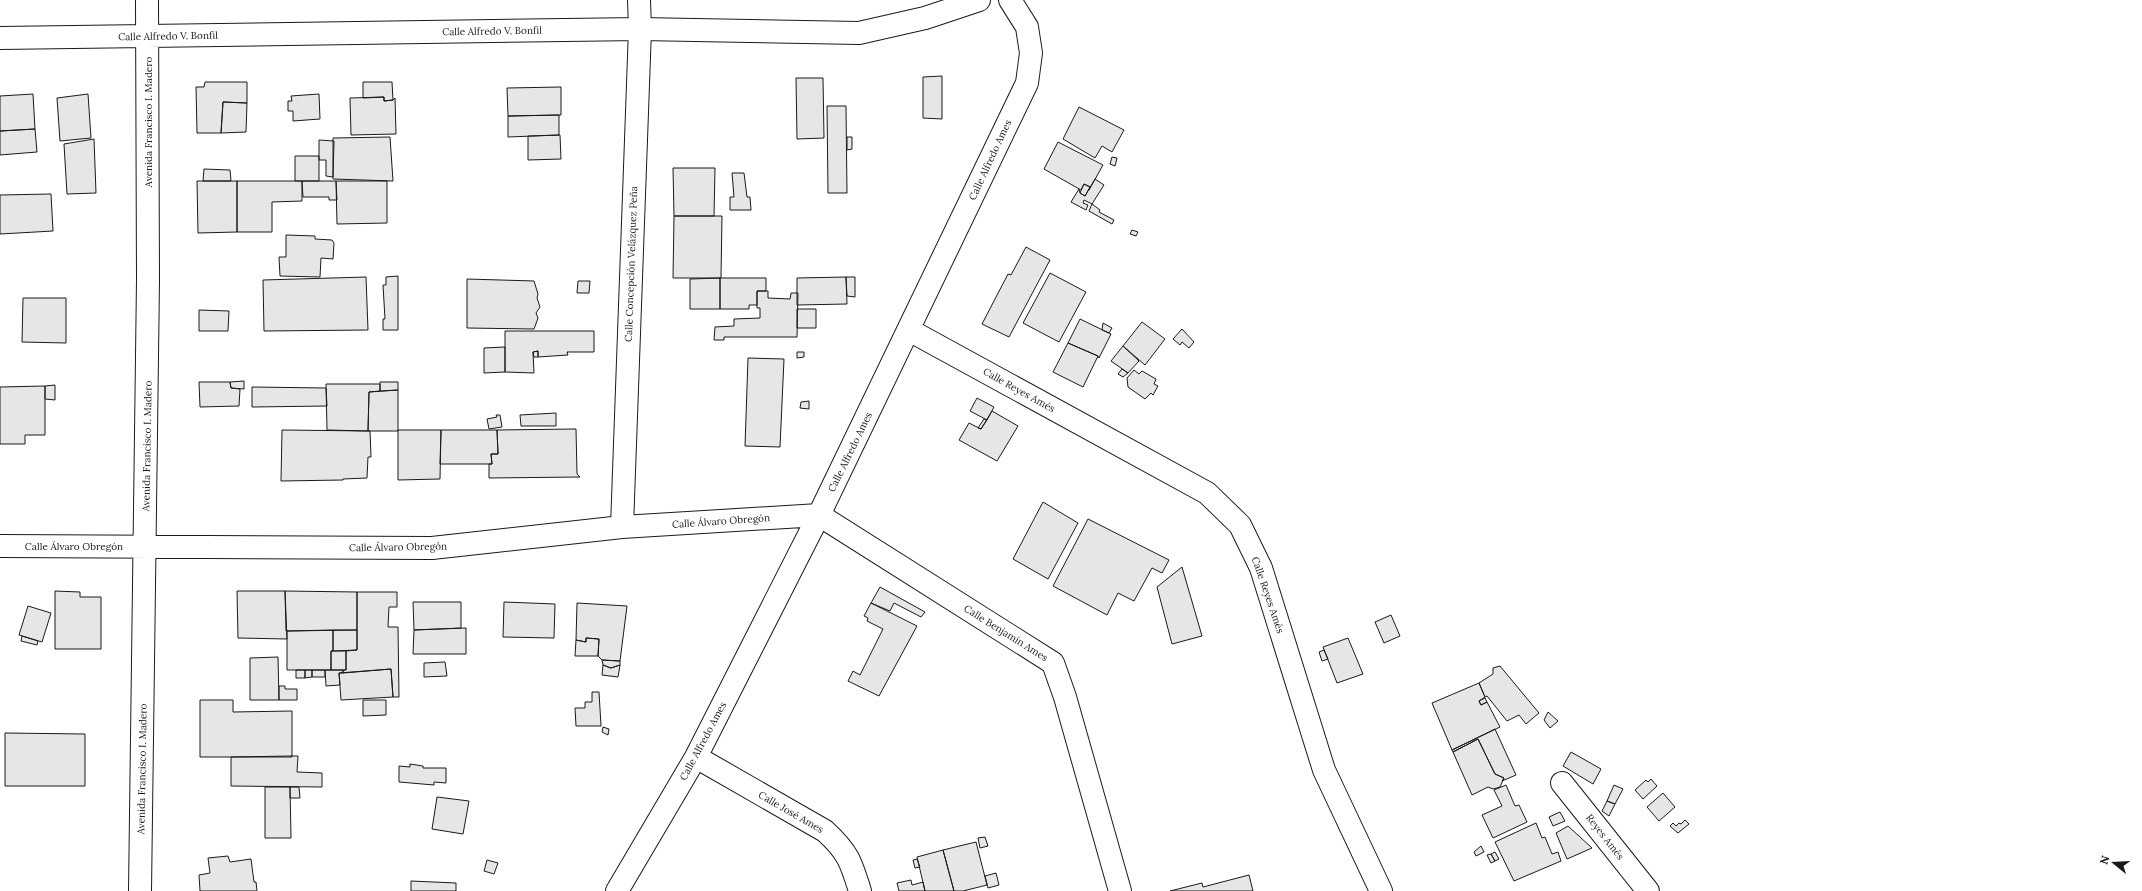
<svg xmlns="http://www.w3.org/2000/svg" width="2142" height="891" viewBox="0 0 2142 891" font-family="Lora,serif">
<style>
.building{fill:#e6e6e6;stroke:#1a1a1a}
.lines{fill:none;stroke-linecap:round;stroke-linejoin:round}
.street-casing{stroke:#1a1a1a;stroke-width:24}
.street{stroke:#fff;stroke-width:22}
.labels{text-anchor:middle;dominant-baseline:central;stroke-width:3;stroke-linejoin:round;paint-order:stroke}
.street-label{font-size:10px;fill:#1a1a1a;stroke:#fff}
</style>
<rect width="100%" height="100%" fill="#fff"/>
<!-- building -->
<path class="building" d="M942,76V119L923,118V77Z
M796,78H823L824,138L797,139Z
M205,82H247V103L223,102L221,133H197L196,87H204Z
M363,82H392L393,100L384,101V97L363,98Z
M561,87V115L508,116L507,88Z
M33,94L35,129L0,131V96Z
M88,94L91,138L60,141L57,98Z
M319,94L320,119L293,121V111H288V101H292L291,96Z
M384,97V101L393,100L395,98L396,134L351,135L350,98Z
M223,102L247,103L246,132L221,133Z
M827,106H846L847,193H828Z
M1079,107L1124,130L1112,152L1102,146L1095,158L1063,139Z
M559,115V135L508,137V116Z
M35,129L37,152L0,155V131Z
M560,135L561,159L528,160V136Z
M390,137L393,181L333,179V138Z
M847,137H852V149L847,150Z
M94,139L96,193L67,194L64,144Z
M319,140L334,141L333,177L326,176V160H319Z
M1058,142L1103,165L1089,190L1090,187L1084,184L1081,190L1044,169Z
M295,156H319V181H295Z
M1112,157L1117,158L1115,166L1110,164Z
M673,168H715L714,216H674Z
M204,169L230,170L231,181H203Z
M732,173H744L747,197H750L751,210H730V197H734Z
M1095,179L1104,185L1092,204L1084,200L1083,203L1088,205L1086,210L1071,202L1079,189L1080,193L1085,196Z
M197,181H237V232L198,233Z
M237,181H302V201L272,202V232H237Z
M302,181H336L337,200H329V197H303Z
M336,181H387V223L337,224Z
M1084,184L1090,187L1085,196L1080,193Z
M51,194L53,231L0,234V195Z
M1092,204L1100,210L1099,212L1114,220L1112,224L1089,211Z
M674,216H722L721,278H673Z
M1132,230L1138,232L1136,236L1130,234Z
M286,235L315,236V239L332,240L334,243L333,259L321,258L320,277L280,276L279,257H286Z
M1026,247L1050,260L1009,337L982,324L1008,274L1011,275Z
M1050,273L1086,292L1059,342L1023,323Z
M398,276V330H383V319H385L383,285H386V277Z
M366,277L368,330L264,331L263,280Z
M846,277H855V297L847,296Z
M846,277L847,304L797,305V278Z
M720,278H766V291H757V305H749V309H720Z
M720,278V309H690V279Z
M467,279L534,281L538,294L537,298L540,307L536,313L538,318L534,329L467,328Z
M578,281H590L589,293H577Z
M757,291H768V298L790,299L791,293H798L797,337H724V340H714L715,327L734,326V319L760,318V308H757Z
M23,298H66V343L22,342Z
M797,309H816V328H797Z
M199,310L229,311L228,331H199Z
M1080,319L1111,334L1099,358L1098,356L1068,343Z
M1142,322L1165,339L1145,365L1123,346Z
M1103,323L1112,328L1109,333L1102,330Z
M1182,329L1194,342L1189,348L1182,342L1180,345L1173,339Z
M505,331H594V352H567L568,355L538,357V351L533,352L534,373L505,372Z
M1068,343L1098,356L1083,387L1053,372Z
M1123,346L1139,361L1128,373L1111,361Z
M505,347V372L484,373V348Z
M538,351V357H534L533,352Z
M797,352H804V357L797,358Z
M748,358L784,359L780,447L745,446Z
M1122,369L1128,373L1123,377L1118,374Z
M1134,370L1139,374L1142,371L1156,379L1154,384L1158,386L1153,395L1151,393L1145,399L1128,387L1127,378Z
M244,381V389L231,388L230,382Z
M199,382H230L231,388L240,389L239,406L200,407Z
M380,382H398V390L380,391Z
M326,384H380V391L369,392L368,431L327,430Z
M55,385V400L45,399V386Z
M45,386V435H25V444H0V387Z
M252,387L326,388L327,406L252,407Z
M398,390V431H368L369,392Z
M977,398L994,407L987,420L970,411Z
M809,401V409L800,408L801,402Z
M992,411L1018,426L997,461L959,440L969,423L981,429Z
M556,413V426H521L520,415Z
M496,415H500L502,427L489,429L487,419L497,417Z
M984,419L987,420L981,429L978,428Z
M576,429L577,474L580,477L489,478V464H492L491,454H498L497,430Z
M282,430L370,431L371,457H368L367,478L343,479V480L281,481Z
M398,430H441L440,479L398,480Z
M441,430H497L498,454H491L492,464H440Z
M1043,502L1078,523L1048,579L1013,559Z
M1088,519L1169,560L1162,573L1152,568L1134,601L1118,593L1107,615L1053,586Z
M1182,567L1202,636L1172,644L1157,587Z
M880,587L925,612L921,617L894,603L890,611L871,603Z
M55,591L80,592V597H101V649H55Z
M237,591H285L287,639L238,638Z
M285,591L357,592V630L286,631Z
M357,592H397V607H389L388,627H398L399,697H393L391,669L343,673V670H346V651L357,650Z
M413,602H461V628L414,630Z
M504,602L555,604L554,638L503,637Z
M577,603L627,606L620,661L602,660L598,656L599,639L586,638V642L576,640Z
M871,603L917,626L879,696L848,681L853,671L860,675L883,629L867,621L868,618L864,616Z
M28,606L51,613L42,642L19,635Z
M1391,615L1400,636L1384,643L1375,622Z
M466,628V654H413L414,630Z
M333,630H357V650L333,651Z
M333,630V651H331V670H287V631Z
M22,636L38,641L37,645L21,641Z
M586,638L599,639L598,656H575L576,640L586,642Z
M1348,638L1363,674L1337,683L1323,647Z
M1324,650L1328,659L1322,661L1319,652Z
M331,651H346V670H331Z
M278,657L279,700H250V658Z
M602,660L620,661V665L611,668L603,665Z
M445,662L447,676L424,677V663Z
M603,665L611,668L620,665L618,677L602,675Z
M1500,666L1539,713L1526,724L1519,715L1507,721L1487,696L1485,697L1479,683L1493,674V668Z
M391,669L393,697L341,700L339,673Z
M296,670H305V678H296Z
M305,670H312V677L305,678Z
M312,670H325V677H312Z
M325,670H343V673H339L340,685L326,686Z
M1479,683L1485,697L1479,701L1481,705L1487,702L1500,727L1452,750L1432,703Z
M279,686H285V689H297V700H279Z
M592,692H599L601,726H576L575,708H585V702H592Z
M1485,698L1487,702L1481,705L1479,701Z
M200,700H233V712L292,711V757H200Z
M363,700H386V715L363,716Z
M1548,712L1558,721L1550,728L1544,720Z
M603,727L609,729L608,735L602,732Z
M1495,729L1516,775L1502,781L1504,778L1495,774L1478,739L1453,752L1452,750Z
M5,733L85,734V786H5Z
M1478,739L1495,774L1504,778L1500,787L1493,789L1488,787L1472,795L1453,752Z
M1571,752L1601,769L1593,784L1563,766Z
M292,756H298L297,772L322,773V787L231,786V757Z
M410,764L423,766V768H446V783L434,782V785L399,782V766L410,767Z
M1651,779L1657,786L1643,799L1635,790L1646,780L1648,782Z
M1506,785L1515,806L1519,805L1527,822L1493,838L1482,815L1502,806L1494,790Z
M1614,785L1623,789L1615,804L1607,801Z
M265,787H290L291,838H265Z
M290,787H299L300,798H290Z
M1663,793L1675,807L1659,821L1647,807Z
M437,797L469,801L463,834L432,829Z
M1607,801L1615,804L1609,816L1602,811Z
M1560,812L1565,821L1553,826L1549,817Z
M1685,820L1689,824L1678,833L1670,826L1673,823L1676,826L1679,823L1681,824Z
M1536,823L1542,838L1545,837L1552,854L1558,852L1561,861L1514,881L1495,842Z
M1568,826L1592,848L1567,859L1556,833Z
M985,837L988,846L980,848L978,838Z
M976,842L987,885L963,891H954L943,850Z
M1481,846L1484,852L1476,856L1474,852Z
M943,850L954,891H925L917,857Z
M1495,852L1499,859L1495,861L1491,854Z
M1491,854L1495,861L1491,863L1487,855Z
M228,856L230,862L251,859L254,882H256L257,891H200L199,875L210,873L208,858Z
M917,859L920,867L915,868L913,860Z
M487,860L498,863L494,874L484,871Z
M996,873L999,885L988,888L985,876Z
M1249,875L1253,891H1170L1202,883L1203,887Z
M911,880L912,885L923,882L925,891H899L897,883Z
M411,881L456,883V891H411Z"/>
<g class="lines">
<defs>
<path id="street" d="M0,38L640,29L859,33L925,18L979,0
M909,330L1207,493L1240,525L1261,568L1324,770L1381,891
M622,527L640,29L639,0
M0,546L432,548L622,527L819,515L1053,663L1065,697L1120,891
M696,757L825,831C848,852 851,862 860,891
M1562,783L1648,891
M140,891L148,280L147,0
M617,891L696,757L819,515L1027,83L1031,53L1027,27L1010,0"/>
</defs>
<!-- street casing -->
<use href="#street" class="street-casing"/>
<!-- street -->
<use href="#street" class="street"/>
</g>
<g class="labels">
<!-- street labels -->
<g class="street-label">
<text transform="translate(492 31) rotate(-1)">Calle Alfredo V. Bonfil</text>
<text transform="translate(168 36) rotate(-1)">Calle Alfredo V. Bonfil</text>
<text transform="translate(148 122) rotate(-90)">Avenida Francisco I. Madero</text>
<text transform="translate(990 160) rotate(-65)">Calle Alfredo Ames</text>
<text transform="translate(631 264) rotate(-88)">Calle Concepción Velázquez Peña</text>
<text transform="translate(1019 390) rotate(29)">Calle Reyes Amés</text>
<text transform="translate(147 446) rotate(-89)">Avenida Francisco I. Madero</text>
<text transform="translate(850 452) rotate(-64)">Calle Alfredo Ames</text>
<text transform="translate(721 521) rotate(-4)">Calle Álvaro Obregón</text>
<text x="74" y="546">Calle Álvaro Obregón</text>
<text transform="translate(398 547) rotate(-1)">Calle Álvaro Obregón</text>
<text transform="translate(1268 595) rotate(71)">Calle Reyes Amés</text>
<text transform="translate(1006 633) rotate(32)">Calle Benjamín Ames</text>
<text transform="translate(703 741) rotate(-62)">Calle Alfredo Ames</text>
<text transform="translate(142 769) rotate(-89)">Avenida Francisco I. Madero</text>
<text transform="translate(791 812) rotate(30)">Calle José Ames</text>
<text transform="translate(1605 837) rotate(52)">Reyes Amés</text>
</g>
</g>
<!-- north arrow -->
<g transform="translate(2114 863) rotate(288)" stroke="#ffffff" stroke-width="3" paint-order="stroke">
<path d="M0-3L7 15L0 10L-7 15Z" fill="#1a1a1a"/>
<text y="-6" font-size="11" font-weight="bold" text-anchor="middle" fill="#1a1a1a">N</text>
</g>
</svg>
